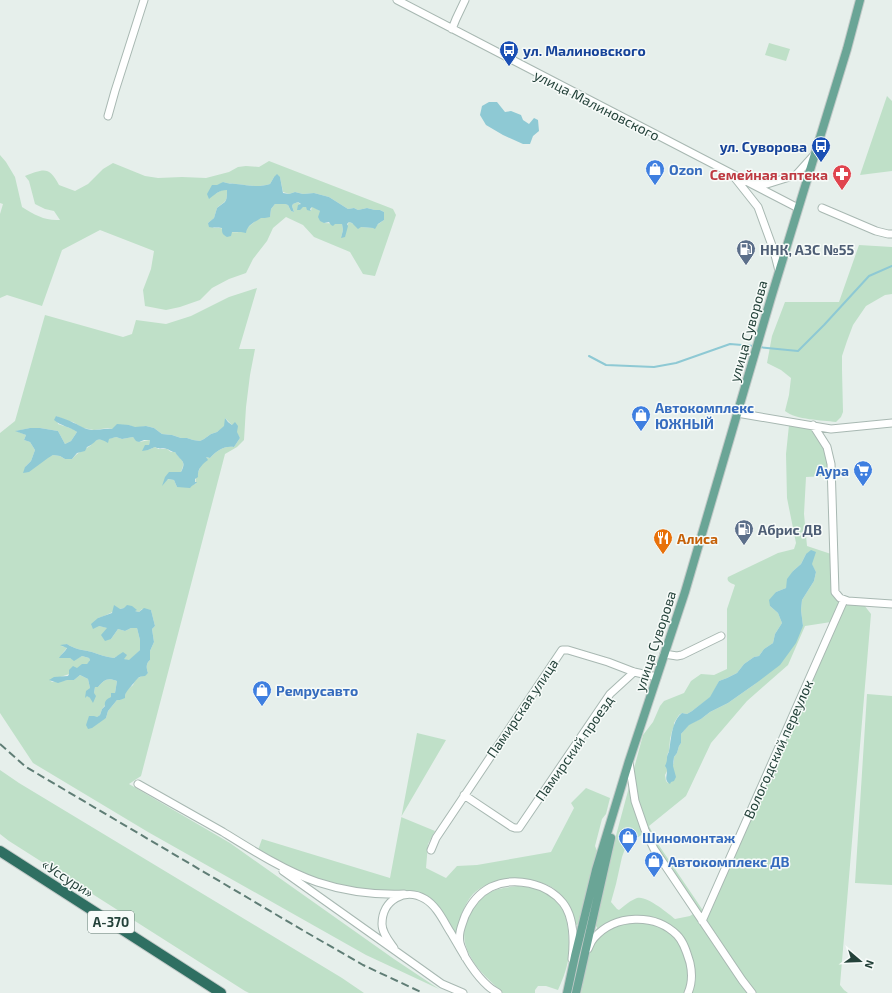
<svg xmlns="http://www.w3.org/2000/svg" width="892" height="993" viewBox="0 0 892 993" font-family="'Exo 2',sans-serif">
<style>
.green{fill:#bfe0c8;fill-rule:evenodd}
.water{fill:#8ec9d4}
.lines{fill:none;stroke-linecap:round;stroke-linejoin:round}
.stream{stroke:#8ec9d4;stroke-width:2}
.minor-casing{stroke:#a8b8b2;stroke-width:9}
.major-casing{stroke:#c2cac8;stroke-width:10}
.highway-casing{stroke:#c2cac8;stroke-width:12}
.minor{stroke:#fff;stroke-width:7}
.major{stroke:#6aa596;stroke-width:8}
.highway{stroke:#2f6f62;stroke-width:10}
.rail{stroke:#5f7d75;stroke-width:2;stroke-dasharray:8 4;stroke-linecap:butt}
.labels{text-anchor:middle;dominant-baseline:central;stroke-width:3;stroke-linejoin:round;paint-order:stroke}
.shield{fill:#f7fbf9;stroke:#637a73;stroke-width:1}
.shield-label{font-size:13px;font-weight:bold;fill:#24423a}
.transit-label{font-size:14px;font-weight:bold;fill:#164399;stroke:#f7fbf9;text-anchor:start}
.street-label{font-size:14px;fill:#24423a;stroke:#f7fbf9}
.shop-label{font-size:14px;font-weight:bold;fill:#366cbe;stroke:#f7fbf9;text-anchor:start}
.health-label{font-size:14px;font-weight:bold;fill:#be3a42;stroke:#f7fbf9;text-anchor:end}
.service-label{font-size:14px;font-weight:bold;fill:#4e5e75;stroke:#f7fbf9;text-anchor:start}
.food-label{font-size:14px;font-weight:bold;fill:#c56008;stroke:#f7fbf9;text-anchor:start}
</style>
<rect width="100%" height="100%" fill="#e6efeb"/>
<!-- green -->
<path class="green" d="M769,43L790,49L786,61L765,55Z
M887,96L892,101V171L860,175Z
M0,155L6,162L15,177L22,207C35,215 45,221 60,220L54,211L45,209L35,204L29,181L25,176C44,169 49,166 59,185L75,191L88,184L103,169L113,163L145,176L158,178L182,177L206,178L229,172L238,167L246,166L259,167L269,161L393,209L396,215L375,276L363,274L350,252L314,237L303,225L286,217L273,228L267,241L253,259L246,273L229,279L212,288L200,300L180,307L166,310L145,306L143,290L151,269L154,251L100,230L62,250L42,306L7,295L0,298V214L3,204L0,203ZM274,177H280L283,192L289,194L295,192L303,194L314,193L329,197L348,209L354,208L358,210L367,208L375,210H380L384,212V220L373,228L361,227L349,222L341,238L343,230L342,224L324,223L320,211L312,206L311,211L306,207H303L298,202L293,204L292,206L294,212L291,211L288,205L285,204H275L271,209L270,217C267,217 263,217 260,218C252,222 248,230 239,232C228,234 225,226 214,228L208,223L214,218L217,208C226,200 227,203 227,190H222L215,194L223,182C229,184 230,183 236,184C248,185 257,188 270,184Z
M859,245L892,247V294L885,295L866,306L853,325L847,341L842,356V370L843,412L841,417L836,422C822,420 796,420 785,411L789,395L791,378L781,370L767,363L772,336L785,302H839Z
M257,288L239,349H255L250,375L246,407L244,440L237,447L225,454L141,776L129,784L230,843L394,959L439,989L366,955L148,832L33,763L0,713V433L15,421L45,315L123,337L132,334L136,320L166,324L191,316L229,297ZM56,416L68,421L73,422L83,428L94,430L108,428L112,429L129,425L135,428L146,426L154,428L162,434L172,435L181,438H187L193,440L200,441L204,439L211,434L217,432L225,426V418L232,425L240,438L234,447C223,446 218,450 210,458L206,457L207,460L201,464C200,471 194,477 196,484L177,487L174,480L167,479L163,484L173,472H181C186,460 182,462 175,452H171L167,449H158L155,447L148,450L150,440L139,442L133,437L122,439L116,437C111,438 108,439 103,440C101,440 99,439 97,440C93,441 92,444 90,446C83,450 77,453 72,459H65L60,456L53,455L25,467L31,461L35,450L30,442L24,440L26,435L16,431L30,428H40L58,431L65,444L71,441L77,432L73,429L58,424ZM124,608L139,612L142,609L151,610L155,626L152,629L154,642L150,651V660C146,663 146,668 148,673L136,679L133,685L126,691L125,696L120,700H117L108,711L106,718L86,725L100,715L102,709L115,693L117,681C107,677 104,680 98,687H95L94,693L90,698L87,695L90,688L88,679L80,675L74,680H67L52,682L50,680C62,676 84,672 90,660L89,658L82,656L74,660L70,658H60C61,653 65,652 67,647L61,646L67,644C74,649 83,650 92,652C100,655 106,657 114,658L117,656L129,661L140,650V640L137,628H131L125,631L118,629L111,639L108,628L99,626L98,618C107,616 115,609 124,608Z
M789,425L810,428L823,447L828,466L827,476L806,477L804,514L807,546L831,554L832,592L835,598L839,602L864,605L871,614L840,985L844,990L848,993H581L586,961L593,946L597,927L594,925L614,843L643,735L653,722L660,706L664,701L684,693L691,681L701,674L714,675L727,669V609L735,585C731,583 726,582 728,577L778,553L794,549L796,543L787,498L786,454ZM806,554L816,572L814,581L802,600L801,610L803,626L755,684L728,703L710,712L701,719L689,724L681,734V743L679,746L677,753L674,757V761L668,783L666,781L665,775L667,771V755L669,751L670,739L672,731L674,726V723L679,715L682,713L687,714L692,711L711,697L719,681L727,678L737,673L744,664L754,657L759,656L764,649L773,643L775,634L782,623L778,613L770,606L776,592L786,588L793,571L801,564ZM831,622L703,910L702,909L658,844L649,826L686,796L711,743L747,701L788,665L805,626ZM646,832L696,912L690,916L675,919C668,913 646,895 637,898C631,900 624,906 619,910L617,909L611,902L616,884L622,857L626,846L632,841Z
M867,694L892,696V885L855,883Z
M417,733L446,740L401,817L435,831L428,844L426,868L446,878L457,866L477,865L551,852L574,808L571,803L586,788L610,798L606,814L602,819L595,846L597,851L579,924L576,925C573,914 569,903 561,895C551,883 534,880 519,880C513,880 506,879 500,880C491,882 480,887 473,894C465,903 457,922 457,934H454L425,897L341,887L305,875L275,861L258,850L262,839L390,878Z
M0,770L19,783L342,978L364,993H249L245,991L9,841L0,834Z
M518,886C527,887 537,888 545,892C552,896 560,905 564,912C569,923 570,949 568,961C566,971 562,981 558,990L546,986H538L535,990V993H503C490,981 477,970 469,954C461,937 463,923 474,908C478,902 482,897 489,893C497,888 509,887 518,886Z"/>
<!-- water -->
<path class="water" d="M489,102H497L505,112L511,111L521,115L523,120L529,124L534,118L538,120L539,131L533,136L530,144H523L503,135L486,125L480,115L482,106Z
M277,174L280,177L283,193L289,194L295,192L303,194L314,193L329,197L348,209L354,208L358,210L367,208L375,210H380L384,212V220L378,224L375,229L373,228L361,227L358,229L352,223L349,222L347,224L348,226L345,237L341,238L343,230L342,224H335L333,226L331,225L329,222L324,223L320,221L318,217L320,211L312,207L310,209L311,211L307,210L306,207H303L300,210H297L298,205L301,204L298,202L293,204L292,206L294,212L291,211L288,205L285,204H275L271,209L270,217L265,218H261C255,222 247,225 246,233L241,232H232L231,236L227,237C222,234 222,233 222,228C218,227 213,228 209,227L208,223L214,218L217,208C226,201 227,203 227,190C219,190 214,195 209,199L207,194L212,185H217L223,182C229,184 230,183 236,184C248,185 257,188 270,184L274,177Z
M56,416C62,418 69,420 74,423C81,426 84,429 92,430C99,430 105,428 112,429L117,424L129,425L135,427L146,426L154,428L162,434L172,435L181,438H187L193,440L200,441L204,439L211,434L217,432L224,426L225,418L228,422L232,425L235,422L238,426L237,432L240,438L234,447C223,446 218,450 210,458L206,457L208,460C202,464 197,470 198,477L195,479V482H197C195,485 193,484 190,488L177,487L174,480L168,479L162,486L165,477L169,472H181C187,460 181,462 175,452C171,452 171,450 167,449C163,447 160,450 155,447L148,450L142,451L145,445H149L150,440H144L139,442L136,441L133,437L122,439L116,437L109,439L108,443C94,435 98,443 87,447L85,451L77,453L72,459H65L60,456L53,455L48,458L29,472L23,473L25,467L31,461L35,450L30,442L24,440L26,435L15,431L30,428H40L58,431L65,444L71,441L77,432C70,427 61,426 54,420Z
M811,550L816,552L812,564L816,572L814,581L802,600L801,610L803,626L796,643L780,665L755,684L728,703L710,712L701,719L689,725L681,734V743L679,746L677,753L674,757L673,766L676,777L674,781L671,782L670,784C664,780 667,777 667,771C667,769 666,767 665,766C667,762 667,760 667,757C668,752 668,755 669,751C670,747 670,742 671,738C672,730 675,718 682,713L687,714L692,711L710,697L719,681L727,678L737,673L744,664L754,657L759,656L764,649L773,643L775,634L782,623L778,613L770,606L769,600L776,592L786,588L787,579L793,571L801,564L806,554Z
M114,605L120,609L124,608L127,605L132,606L137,610L135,611L139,612L144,608L151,610L155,626L152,629L154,642L150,651V660C146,663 146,668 148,673L145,676C137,676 137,680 132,685C129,689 126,691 125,696V698L120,700H117L108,711L106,718L92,728L88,729L86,725L89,716H94L97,717L100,715L102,709L105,706C104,701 107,699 111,697V693H115L117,681C107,677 104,680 98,687H95L94,693L96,696L93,703L90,698L87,696L85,698L86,691L90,688L88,679L80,675L74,680H67L58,683L49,680L54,677L68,676L69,674V670L73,666L77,668L82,664H87L90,660L89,658L82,656L74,661L70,658H59C61,654 65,652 67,648L60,645L67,644C74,649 83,650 92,652C100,655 106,657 114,658L123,652L127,655L124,659L129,660L140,650V640L137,628H131L125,631L118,629L111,639L105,641L101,635L107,628L99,626L93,629L91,624L98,618L112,613Z"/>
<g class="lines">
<!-- stream -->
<path class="stream" d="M758,347L798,351L824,325L869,276L892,266
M589,356L606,365L654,367L676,363L730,344L754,346"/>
<defs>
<path id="minor" d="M397,0L798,208
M452,29L456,19L465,0
M108,116L115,91L144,0
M735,178L758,207L774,251L779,271
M748,179L767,184L796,175L814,155
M822,208L876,231L888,234H892
M737,413L831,429L892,423
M813,425L827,447L831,464L835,592L840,598L848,601L892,604
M664,654L677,656L682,655L721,636
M629,762L635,801L645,830L654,849L742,980L752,993
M138,784C166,800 195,816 223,832C252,850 285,871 317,882C344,891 376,895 404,894
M464,795L512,827L515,828H519L610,694L634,672
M431,850L436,838L562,650H568L608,662L634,672L657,677
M283,871L421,969L442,984L463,993
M702,921L844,600
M394,948C389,941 382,933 382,924C382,900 405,887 425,899C437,906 444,922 451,933C461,950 473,973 488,986C491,989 495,991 498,993
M588,949C590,945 591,941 594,938C615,914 655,913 677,935C684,942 687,953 690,963C692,972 692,984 688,993
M465,957C464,952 461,948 460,943C458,933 462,925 465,916C470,905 479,893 491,887C514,876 547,883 563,903C574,917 574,942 572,959"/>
<path id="major" d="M567,993L575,956L596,870L629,761L685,592L771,298L847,49L860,0
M576,993L611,838"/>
<path id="highway" d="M0,851L221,993"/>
</defs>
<!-- minor casing -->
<use href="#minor" class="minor-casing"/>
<!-- major casing -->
<use href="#major" class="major-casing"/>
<!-- highway casing -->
<use href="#highway" class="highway-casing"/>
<!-- minor -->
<use href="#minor" class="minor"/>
<!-- major -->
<use href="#major" class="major"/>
<!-- highway -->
<use href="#highway" class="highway"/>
<!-- rail -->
<path class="rail" d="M0,744L26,767L304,931L363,965L423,993"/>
</g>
<!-- icons -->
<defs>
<symbol id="bus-pin" viewBox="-11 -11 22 30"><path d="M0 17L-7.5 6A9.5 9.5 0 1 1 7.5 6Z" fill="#1a4fb4" stroke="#f7fbf9"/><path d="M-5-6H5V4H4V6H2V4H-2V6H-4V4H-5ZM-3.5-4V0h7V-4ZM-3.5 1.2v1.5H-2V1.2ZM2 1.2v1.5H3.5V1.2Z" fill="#fff"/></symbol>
<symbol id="shop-pin" viewBox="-11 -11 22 30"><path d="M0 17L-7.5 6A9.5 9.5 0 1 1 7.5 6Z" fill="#3f7fe0" stroke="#f7fbf9"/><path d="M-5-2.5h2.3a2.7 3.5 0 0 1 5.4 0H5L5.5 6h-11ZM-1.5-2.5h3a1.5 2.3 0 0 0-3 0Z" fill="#fff"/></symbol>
<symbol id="pharmacy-pin" viewBox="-11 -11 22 30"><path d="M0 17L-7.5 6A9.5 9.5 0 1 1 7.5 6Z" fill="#e0444e" stroke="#f7fbf9"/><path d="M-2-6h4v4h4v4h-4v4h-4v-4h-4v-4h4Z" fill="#fff"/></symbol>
<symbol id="fuel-pin" viewBox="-11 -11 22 30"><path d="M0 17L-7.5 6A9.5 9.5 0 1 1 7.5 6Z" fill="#5c6f8a" stroke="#f7fbf9"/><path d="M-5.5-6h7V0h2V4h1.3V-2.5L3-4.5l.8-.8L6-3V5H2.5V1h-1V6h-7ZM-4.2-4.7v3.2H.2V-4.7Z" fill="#fff"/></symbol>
<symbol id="supermarket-pin" viewBox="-11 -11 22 30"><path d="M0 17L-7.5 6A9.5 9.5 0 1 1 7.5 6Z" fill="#3f7fe0" stroke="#f7fbf9"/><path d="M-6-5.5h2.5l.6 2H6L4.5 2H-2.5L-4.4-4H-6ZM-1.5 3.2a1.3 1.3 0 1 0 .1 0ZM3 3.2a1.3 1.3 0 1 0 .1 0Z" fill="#fff"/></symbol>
<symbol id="restaurant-pin" viewBox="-11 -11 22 30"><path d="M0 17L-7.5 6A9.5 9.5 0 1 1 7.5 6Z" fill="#e8710a" stroke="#f7fbf9"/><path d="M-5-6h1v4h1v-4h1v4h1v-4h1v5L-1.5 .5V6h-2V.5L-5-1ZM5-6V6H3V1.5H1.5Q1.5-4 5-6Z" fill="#fff"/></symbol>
</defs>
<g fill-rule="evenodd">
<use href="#bus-pin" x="498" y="39" width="22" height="30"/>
<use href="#bus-pin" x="810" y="135" width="22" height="30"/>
<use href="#shop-pin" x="644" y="158" width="22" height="30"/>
<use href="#pharmacy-pin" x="831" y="163" width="22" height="30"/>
<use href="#fuel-pin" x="735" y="238" width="22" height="30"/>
<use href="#shop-pin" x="630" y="404" width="22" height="30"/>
<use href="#supermarket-pin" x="852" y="459" width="22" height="30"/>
<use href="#fuel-pin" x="733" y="518" width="22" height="30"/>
<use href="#restaurant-pin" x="652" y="527" width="22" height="30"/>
<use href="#shop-pin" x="251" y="679" width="22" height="30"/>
<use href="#shop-pin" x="617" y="826" width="22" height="30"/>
<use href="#shop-pin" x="643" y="850" width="22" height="30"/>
</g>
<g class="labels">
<!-- shield labels -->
<rect class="shield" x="88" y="911" width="46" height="22" rx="3"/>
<g class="shield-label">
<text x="111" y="922">А-370</text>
</g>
<!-- transit labels -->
<g class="transit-label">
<text x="523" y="50">ул. Малиновского</text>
<text x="807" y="146" text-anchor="end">ул. Суворова</text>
</g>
<!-- street labels -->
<g class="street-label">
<text transform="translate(597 105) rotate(27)">улица Малиновского</text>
<text transform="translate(748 331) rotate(-74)">улица Суворова</text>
<text transform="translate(655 641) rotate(-72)">улица Суворова</text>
<text transform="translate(522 708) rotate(-56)">Памирская улица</text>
<text transform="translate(574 748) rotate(-55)">Памирский проезд</text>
<text transform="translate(778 749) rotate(-66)">Вологодский переулок</text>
<text transform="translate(68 878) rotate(33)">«Уссури»</text>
</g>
<!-- shop labels -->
<g class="shop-label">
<text x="669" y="169">Ozon</text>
<text x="655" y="407">Автокомплекс<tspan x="655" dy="16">ЮЖНЫЙ</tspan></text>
<text x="849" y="470" text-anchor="end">Аура</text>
<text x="276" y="690">Ремрусавто</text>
<text x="642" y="837">Шиномонтаж</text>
<text x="668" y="861">Автокомплекс ДВ</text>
</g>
<!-- health labels -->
<g class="health-label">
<text x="828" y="174">Семейная аптека</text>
</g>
<!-- service labels -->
<g class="service-label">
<text x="760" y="249">ННК, АЗС №55</text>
<text x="758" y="529">Абрис ДВ</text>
</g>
<!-- food labels -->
<g class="food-label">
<text x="677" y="538">Алиса</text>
</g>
</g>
<!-- north arrow -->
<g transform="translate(860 961) rotate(109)" stroke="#f7fbf9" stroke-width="3" paint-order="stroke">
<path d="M0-3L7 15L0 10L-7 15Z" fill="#24423a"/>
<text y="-6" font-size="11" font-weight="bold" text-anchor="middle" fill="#24423a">N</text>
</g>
</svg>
